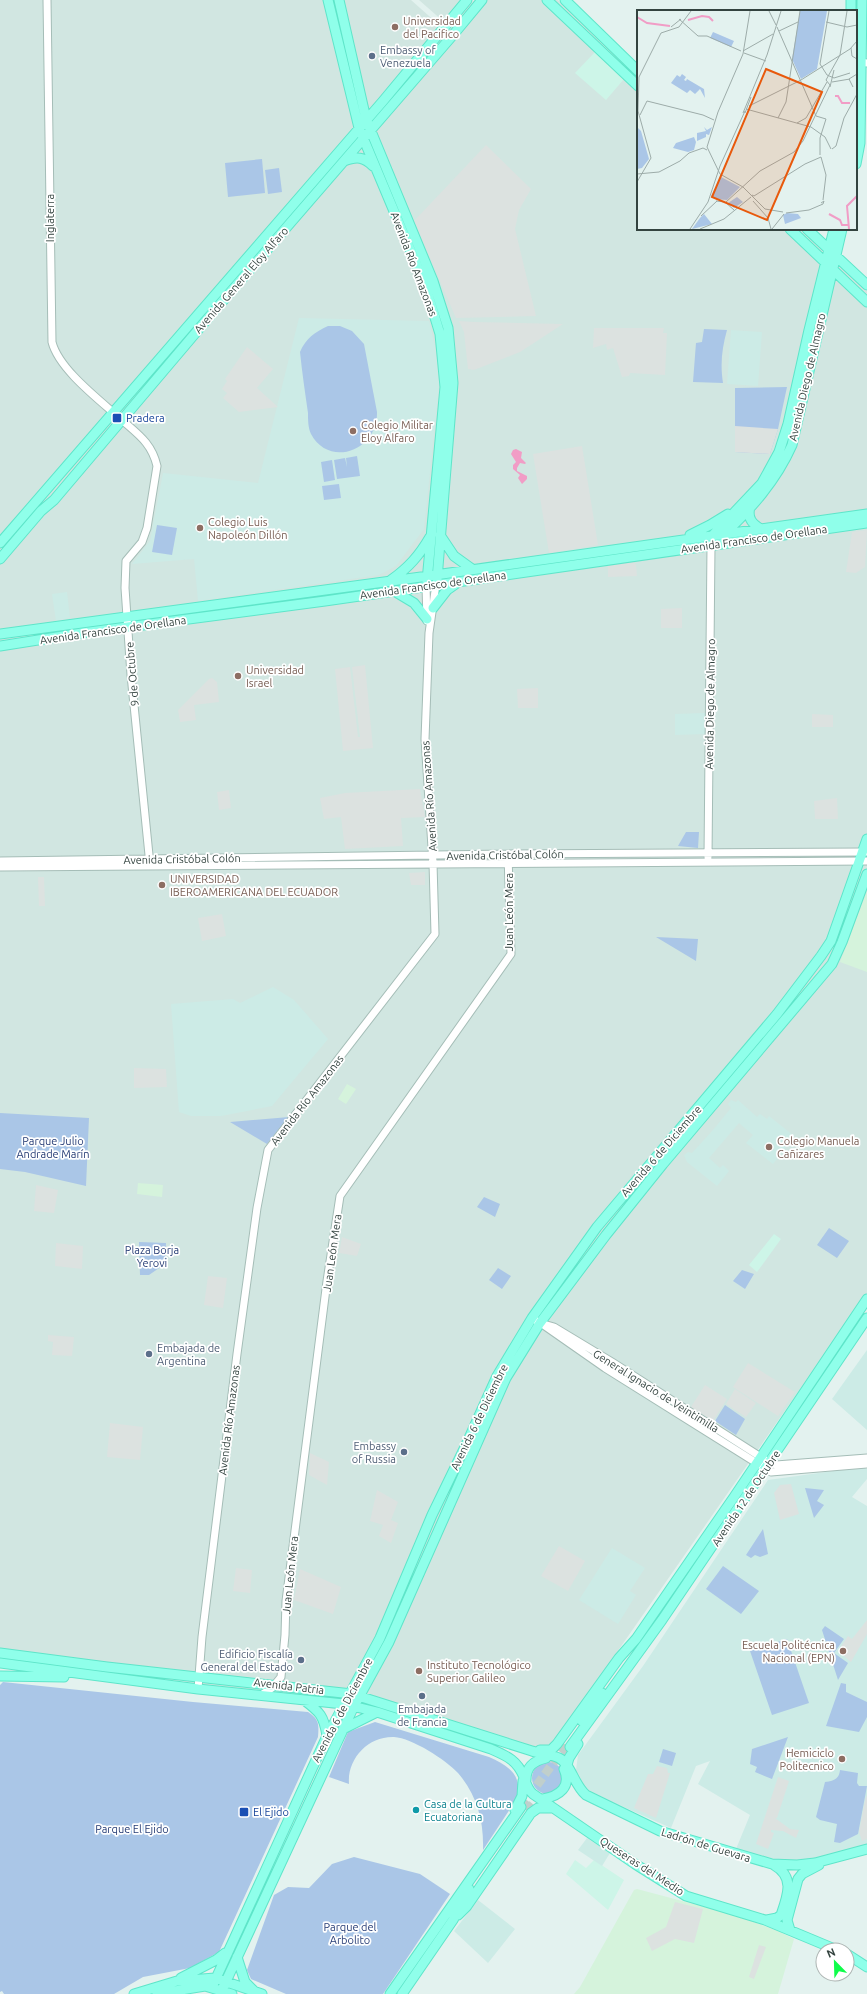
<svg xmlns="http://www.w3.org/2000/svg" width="867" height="1994" viewBox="0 0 867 1994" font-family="Ubuntu,sans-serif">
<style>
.residential{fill:#d1e6e1}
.commercial{fill:#cdf5e8}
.education{fill:#ccebe6}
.medical{fill:#d5f3dc}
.green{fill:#aac6e7}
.parking{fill:#dce2e0}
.water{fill:#f19dc6}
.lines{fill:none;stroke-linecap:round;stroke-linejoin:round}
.major-tunnel{stroke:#c0cfcc;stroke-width:9;stroke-dasharray:9 4.5;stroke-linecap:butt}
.minor-casing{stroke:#a5bdb7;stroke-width:9}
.major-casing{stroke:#5ee5c9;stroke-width:11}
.minor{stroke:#fff;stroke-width:7}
.major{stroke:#8fffea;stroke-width:9}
.education-dot{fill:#8d6e63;stroke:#fff;stroke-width:1.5}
.service-dot{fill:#5c6f8a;stroke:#fff;stroke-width:1.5}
.transit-dot{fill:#1a4fb4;stroke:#fff;stroke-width:1.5}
.culture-dot{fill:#0f9aa8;stroke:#fff;stroke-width:1.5}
.labels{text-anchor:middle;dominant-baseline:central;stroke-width:3.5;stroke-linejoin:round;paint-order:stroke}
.education-label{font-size:11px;fill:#785e54;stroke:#fff;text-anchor:start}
.service-label{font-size:11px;fill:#4e5e75;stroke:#fff;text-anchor:start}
.street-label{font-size:11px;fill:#33433f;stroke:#fff}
.transit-label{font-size:11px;fill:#164399;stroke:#fff;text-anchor:start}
.park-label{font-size:11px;fill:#263c75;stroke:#fff}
.culture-label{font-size:11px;fill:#0d838f;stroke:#fff;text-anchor:start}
.inset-river{fill:none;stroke:#f19dc6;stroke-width:2}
.inset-road{fill:none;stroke:#9daca9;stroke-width:1}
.view{fill:#e8590c;fill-opacity:0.15;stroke:#e8590c;stroke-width:2}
.inset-edge{fill:none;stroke:#33433f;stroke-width:2}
</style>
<rect width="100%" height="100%" fill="#e3f2ef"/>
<!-- residential -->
<path class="residential" d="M0,0H411L447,32L474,0H558L638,75V229H801L867,291V850L0,857V649L847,522L0,641Z
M419,0H463L444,22Z
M867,862V1293L553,1744L539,1747L107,1667L0,1653V870Z"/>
<!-- commercial -->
<path class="commercial" d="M595,52L624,79L606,100L575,73Z
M774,1234L781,1239L757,1272L749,1265Z
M575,1860L586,1868L594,1860L624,1880L608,1910L566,1874Z"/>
<!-- education -->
<path class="education" d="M299,318L429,321L435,346L440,378L424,529L396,566L379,575L198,601L194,559L132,564L150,541L163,473L258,483Z
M731,330L762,332L758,386L727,384Z
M67,592L70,618L56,621L52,594Z
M705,713L706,734L675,735V714Z
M273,987L294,1000L328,1039L272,1106L221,1116H191L179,1112L171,1004L233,999L240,1003Z
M731,1100L736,1102L738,1100L757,1117L760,1114L767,1119L769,1116L794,1136L773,1164L746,1143L753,1135L739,1123L709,1158L720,1168L723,1165L729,1171L717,1186L687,1162L684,1155L688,1152L692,1153L713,1130L731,1108L728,1104Z
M867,1350V1430L832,1399Z
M862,1467L867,1469V1479L852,1497L867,1506V1844L836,1855L809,1860L782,1861L736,1849L750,1815L698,1784L710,1761L696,1766L671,1828L585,1790L576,1770L578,1755L643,1666L768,1480Z
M612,1548L645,1568L630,1591L636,1595L618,1624L579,1600Z
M587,1838L610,1853L602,1866L578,1850Z
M478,1900L515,1929L488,1963L454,1931Z"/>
<!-- medical -->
<path class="medical" d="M867,891V972L840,962Z
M347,1084L356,1089L346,1104L338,1099Z
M138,1183L163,1185L162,1197L137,1194Z
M637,1889L735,1915L778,1931L794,1939L778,1994H574L580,1987L634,1890Z"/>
<!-- green -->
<path class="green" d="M262,159L265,193L228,197L225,163Z
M279,168L282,192L268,194L265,170Z
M328,326H340L352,331L364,344L377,412C378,451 329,468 311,434C308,428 308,419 308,413C305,392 302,372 300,352C306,338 315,332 328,326Z
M704,329L727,330C722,348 720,364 723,383L693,382L696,343L702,342Z
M787,387L778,429L770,454L735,452V388Z
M357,456L360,476L337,479L334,460L345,458L347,467L346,458Z
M332,460L335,480L324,482L321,462Z
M339,484L341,498L324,500L322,486Z
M157,525L177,528L172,555L152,552Z
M686,832H699L698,848L678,846Z
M656,937L698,939L696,961Z
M0,1113L89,1118L86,1186L25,1172L0,1169Z
M289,1117L267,1144L230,1122Z
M484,1197L500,1204L495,1217L477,1207Z
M829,1228L849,1241L837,1258L817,1245Z
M139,1242L166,1243L165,1264L149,1275H140Z
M498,1268L511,1276L502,1289L489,1280Z
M742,1270L754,1274L745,1289L733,1281Z
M725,1405L745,1419L736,1435L715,1421Z
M805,1488L824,1490L817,1501L824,1505L814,1518Z
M763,1529L768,1554L760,1557L755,1555L751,1558L746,1555Z
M723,1566L759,1591L741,1614L706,1589Z
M825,1626L844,1639L834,1653L848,1663L838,1680L822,1630Z
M787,1639L809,1703L772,1715L750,1651Z
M3,1682L193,1702L308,1712C319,1719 319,1724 318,1737L219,1952L190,1968L143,1977L114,1994H4L2,1991L0,1992V1685Z
M841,1683L846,1684V1692L867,1702V1717L859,1732L826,1726Z
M375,1722L489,1757C509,1766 524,1776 516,1800L483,1850C484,1821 477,1795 458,1773C446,1760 412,1738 394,1737C368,1736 347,1759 349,1784L329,1777L348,1732Z
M788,1737L772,1779L755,1772L757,1767L750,1764L752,1749Z
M663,1749L676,1753L672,1766L659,1762Z
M532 1778a16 16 0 1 1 32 0a16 16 0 1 1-32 0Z
M840,1770L858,1773L857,1783L859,1786H867L858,1834L840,1843L834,1842L837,1824L820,1820L816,1817L825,1782C834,1781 839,1779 840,1770Z
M354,1857L420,1874L450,1894L383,1994H286L251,1979L247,1970L274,1895L288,1887L309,1888L332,1864Z"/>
<!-- parking -->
<path class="parking" d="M486,145L531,189L519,210L515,229L536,316L456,318L414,221Z
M459,321L474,322L563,324L520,352L474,370L468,369L464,332Z
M594,328H664L663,333H667L665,375L630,373L629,376L622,377L613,348L607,350L606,344L593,348Z
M247,347L273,369L257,388L278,407L239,412L223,398L227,393L222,389L227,381L225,379Z
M735,426L778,429L770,454L735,452Z
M582,446L598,545L549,553L533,454Z
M867,530L865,567L856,573L846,572L852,532Z
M634,562L636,565L637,576L608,577V566Z
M682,608V628H661V609Z
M365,665L373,748L343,751L335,669L350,667L358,737H360L352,667Z
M212,678L217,682L219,702L194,705L196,720L180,722L178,710L209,679Z
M538,688V708H518L517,689Z
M812,714L833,715V727H812Z
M420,789L425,817L401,818L403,846L345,849L341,817L324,819L320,798L345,793Z
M229,790L231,808L219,810L217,792Z
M837,798L838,819H815L814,801Z
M425,872V885H411L409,873Z
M38,877H44L45,906H39Z
M222,914L226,936L202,941L198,918Z
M134,1068L166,1069L167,1087L134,1088Z
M36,1185L58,1190L54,1213L34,1211Z
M342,1237L361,1244L357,1256L339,1253Z
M56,1243L83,1246L82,1269L55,1266Z
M208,1276L227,1278L223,1308L204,1305Z
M48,1335L74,1337L72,1356L52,1355L53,1342L48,1341Z
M748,1363L795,1392L778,1416L733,1387Z
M705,1385L727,1399L713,1421L691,1407Z
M735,1389L756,1403L746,1417L726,1404Z
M110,1423L143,1427L140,1460L107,1457Z
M310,1453L329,1462L327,1485L309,1475Z
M791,1484L799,1514L780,1520L774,1493L780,1485Z
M377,1490L398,1502L391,1520L398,1523L391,1543L379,1536L383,1525L370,1521Z
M559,1546L585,1561L568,1591L541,1576Z
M236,1568L252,1570L250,1593L233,1591Z
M300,1569L341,1587L333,1614L294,1600Z
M867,1620V1634L851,1662L838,1651L848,1636L852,1639Z
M657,1766L667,1768L668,1773H670L656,1818L634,1808L648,1774H653Z
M778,1777L789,1781L777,1818H775L790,1829L799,1830L796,1838L783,1831L771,1830V1832L774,1833L768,1849L756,1844Z
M867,1795V1839L862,1841L859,1832L865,1800Z
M675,1902L703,1909L694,1943L675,1939L652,1951L646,1938L666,1927Z
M759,1945L766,1947L754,1979L749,1977Z"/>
<!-- water -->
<path class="water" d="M516,449L522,452L521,458L526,463L525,464L520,463L517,468V471L527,476V479L522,484L518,478L520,475L513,469V465L516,462L511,454L513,450Z"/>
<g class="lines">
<!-- major-tunnel -->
<path class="major-tunnel" d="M521,1807L567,1744
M527,1811L533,1804L543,1799"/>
<defs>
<path id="minor" d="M47,0L52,342C59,370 101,401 123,421C139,435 152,444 157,466L147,528L142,542L126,561L125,588L131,675L150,865
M856,61L867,63
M426,586L427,621
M708,857L711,546
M0,861L508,854L866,852
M0,867L867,861
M532,1318L540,1323L554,1327L612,1362L770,1463L776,1465L867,1458
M542,1324L605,1368L771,1472L867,1464
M198,1689L202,1637L237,1354L257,1208L268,1150L435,934L433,863L425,739L429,633L436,584
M261,1695L272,1688L281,1677L285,1635L286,1601L327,1281L340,1196L511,954L508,854"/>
<path id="major" d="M328,0L359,128L425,285L440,334L445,387L427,581
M339,0L366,119L433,281L448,328L453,383L437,579
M547,0L638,86
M565,0L638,71
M851,11V0
M344,161C357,156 364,157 373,166
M856,164L860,143L862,0
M790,229L867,302
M807,229L867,285
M750,507C747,518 752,524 761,529
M440,535L454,556L472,569
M690,535L710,525L728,514
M723,535C751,509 776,481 792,445L842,229
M712,536L762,483L779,452L788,424L809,330L834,229
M0,543L383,101L467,0
M0,559L41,511L54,500L215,310L453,35L482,0
M391,580C408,568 419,556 430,537
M394,591L414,603L427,619
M433,608L447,590L457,583
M0,634L421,577L867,514
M0,646L82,633L325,601L867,523
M0,1653L107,1667L352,1694L532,1751C540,1754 551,1754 559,1758C571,1764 574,1785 586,1795L660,1831L772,1864L797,1865L815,1863L867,1849
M0,1663L198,1689L344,1704L377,1712L491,1749C507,1756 517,1760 524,1777C526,1784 528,1790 533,1794L635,1864L686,1896L765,1920L837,1950
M0,1676L64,1677
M304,1700C320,1712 324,1716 327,1736
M582,1721L602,1693
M343,1729L377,1712
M570,1747L662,1620L867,1318
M540,1750H551L557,1744L619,1658L636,1639L734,1497L867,1299
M567,1765L569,1758L578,1744
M526,1780C526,1767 533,1761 546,1758
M543,1799C559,1796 572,1787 564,1769
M515,1810L522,1796L523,1781
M458,1915L467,1906L531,1813L538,1808H553
M767,1920L777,1918L781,1915C788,1895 795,1877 774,1865
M790,1930L787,1920L798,1879L802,1874L819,1865
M847,1954L867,1967
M237,1957L245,1982L254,1991
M181,1978L216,1960L225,1953
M212,1987L327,1736L380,1638L432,1515L465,1447L497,1376L532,1318L597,1227L777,1014L821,956L831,941L867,839
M222,1990L354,1706L389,1642L506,1378L540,1323L606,1235L663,1164L832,964L842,942L867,874
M134,1994L177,1981L215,1978L262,1994
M157,1994L205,1986L232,1994
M390,1994L521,1807
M402,1994L453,1920L469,1889"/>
</defs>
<!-- minor casing -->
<use href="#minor" class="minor-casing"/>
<!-- major casing -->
<use href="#major" class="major-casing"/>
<!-- minor -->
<use href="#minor" class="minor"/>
<!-- major -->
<use href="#major" class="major"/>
</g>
<!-- markers -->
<g class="education-dot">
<circle cx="395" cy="27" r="4"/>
<circle cx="353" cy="431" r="4"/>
<circle cx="200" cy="528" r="4"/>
<circle cx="238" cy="676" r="4"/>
<circle cx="162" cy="885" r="4"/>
<circle cx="769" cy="1147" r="4"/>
<circle cx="843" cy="1651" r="4"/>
<circle cx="419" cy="1671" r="4"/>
<circle cx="842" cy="1759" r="4"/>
</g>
<g class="service-dot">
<circle cx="372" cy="56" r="4"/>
<circle cx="149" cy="1354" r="4"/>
<circle cx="404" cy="1452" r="4"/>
<circle cx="301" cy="1660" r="4"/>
<circle cx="422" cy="1696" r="4"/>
</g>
<g class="transit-dot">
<rect x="112" y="413" width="10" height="10" rx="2"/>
<rect x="239" y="1807" width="10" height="10" rx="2"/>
</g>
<circle class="culture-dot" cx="416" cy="1810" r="4"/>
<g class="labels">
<!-- education labels -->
<g class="education-label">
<text x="403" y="21">Universidad<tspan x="403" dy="13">del Pacifico</tspan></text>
<text x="361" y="425">Colegio Militar<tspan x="361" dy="13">Eloy Alfaro</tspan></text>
<text x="208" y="522">Colegio Luis<tspan x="208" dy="13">Napoleón Dillón</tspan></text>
<text x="246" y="670">Universidad<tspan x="246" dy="13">Israel</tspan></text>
<text x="170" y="879">UNIVERSIDAD<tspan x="170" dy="13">IBEROAMERICANA DEL ECUADOR</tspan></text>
<text x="777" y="1141">Colegio Manuela<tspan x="777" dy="13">Cañizares</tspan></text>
<text x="835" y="1645" text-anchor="end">Escuela Politécnica<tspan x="835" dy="13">Nacional (EPN)</tspan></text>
<text x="427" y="1665">Instituto Tecnológico<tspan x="427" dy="13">Superior Galileo</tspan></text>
<text x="834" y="1753" text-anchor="end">Hemiciclo<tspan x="834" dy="13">Politecnico</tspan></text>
</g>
<!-- service labels -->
<g class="service-label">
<text x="380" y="50">Embassy of<tspan x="380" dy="13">Venezuela</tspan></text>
<text x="157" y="1348">Embajada de<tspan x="157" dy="13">Argentina</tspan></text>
<text x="396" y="1446" text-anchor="end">Embassy<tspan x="396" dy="13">of Russia</tspan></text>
<text x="293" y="1654" text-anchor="end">Edificio Fiscalía<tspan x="293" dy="13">General del Estado</tspan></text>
<text x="422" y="1709" text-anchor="middle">Embajada<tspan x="422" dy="13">de Francia</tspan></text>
</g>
<!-- street labels -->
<g class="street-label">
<text transform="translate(50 218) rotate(-90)">Inglaterra</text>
<text transform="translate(414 264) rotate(69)">Avenida Río Amazonas</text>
<text transform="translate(241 280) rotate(-49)">Avenida General Eloy Alfaro</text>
<text transform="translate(807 377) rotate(-77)">Avenida Diego de Almagro</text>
<text transform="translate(754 539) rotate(-8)">Avenida Francisco de Orellana</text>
<text transform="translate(433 585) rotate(-8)">Avenida Francisco de Orellana</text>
<text transform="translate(113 630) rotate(-8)">Avenida Francisco de Orellana</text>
<text transform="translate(132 674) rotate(-95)">9 de Octubre</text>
<text transform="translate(710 704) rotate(-89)">Avenida Diego de Almagro</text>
<text transform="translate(429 796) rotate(-94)">Avenida Río Amazonas</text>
<text transform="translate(505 855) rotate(-1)">Avenida Cristóbal Colón</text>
<text transform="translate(182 859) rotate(-1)">Avenida Cristóbal Colón</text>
<text transform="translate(509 912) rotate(-90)">Juan León Mera</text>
<text transform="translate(307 1100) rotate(-52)">Avenida Río Amazonas</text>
<text transform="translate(661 1151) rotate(-49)">Avenida 6 de Diciembre</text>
<text transform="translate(332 1253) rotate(-82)">Juan León Mera</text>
<text transform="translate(656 1391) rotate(32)">General Ignacio de Veintimilla</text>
<text transform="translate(479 1417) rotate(-64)">Avenida 6 de Diciembre</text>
<text transform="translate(229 1420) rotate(-83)">Avenida Río Amazonas</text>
<text transform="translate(746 1498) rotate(-56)">Avenida 12 de Octubre</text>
<text transform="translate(290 1575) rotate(-84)">Juan León Mera</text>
<text transform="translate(289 1686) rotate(7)">Avenida Patria</text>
<text transform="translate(342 1710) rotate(-62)">Avenida 6 de Diciembre</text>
<text transform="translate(706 1845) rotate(17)">Ladrón de Guevara</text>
<text transform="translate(642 1866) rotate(33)">Queseras del Medio</text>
</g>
<!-- transit labels -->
<g class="transit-label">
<text x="126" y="418">Pradera</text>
<text x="253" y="1812">El Ejido</text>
</g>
<!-- park labels -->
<g class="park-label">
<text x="53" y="1141">Parque Julio<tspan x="53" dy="13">Andrade Marín</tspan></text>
<text x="152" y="1250">Plaza Borja<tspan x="152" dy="13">Yerovi</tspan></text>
<text x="132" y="1829">Parque El Ejido</text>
<text x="350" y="1927">Parque del<tspan x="350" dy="13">Arbolito</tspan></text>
</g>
<!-- culture labels -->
<g class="culture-label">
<text x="424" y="1804">Casa de la Cultura<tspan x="424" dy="13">Ecuatoriana</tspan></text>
</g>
</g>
<!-- overview -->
<g transform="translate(637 10)">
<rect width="220" height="220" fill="#e3f2ef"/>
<path d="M163,1H190L180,59L164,69L155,49ZM76,22L97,31L94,37L73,28ZM45,64L49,67L47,70L49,71L50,69L67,79L68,88L63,79L58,84L53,80L50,83L34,73L40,65L43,67ZM0,117L4,121L12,149L5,158L0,159ZM67,117L70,120L75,117L72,125L69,124V127L60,131V123L69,121ZM57,127L59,132L57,140L51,142L36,138L39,133ZM84,167L103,177L90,190L78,189L74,186ZM100,187L106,192L97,198L91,193ZM150,203L161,204L164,208L148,214L146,205ZM67,204L75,214L55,219L63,208Z" fill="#aac6e7"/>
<path class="inset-river" d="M0,7L10,13L33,16M51,10L65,6L72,7L76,11M198,86H201L205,93H213M192,204L203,210L205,215H211M212,219L210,196L220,186"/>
<path class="inset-road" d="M132,1L139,15M192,1L183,54L190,65L197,68L213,63M42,9L61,26H70L104,41M189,12L210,17L220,15M34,17L44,9M140,17L179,106L189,109L183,128V145M142,21L161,12M214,38L215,46L220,49M106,41L136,24M107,43L129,51M106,44L81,102L70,137L83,164L106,177L128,199L146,202M106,44L113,1M195,72L213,69M193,77L197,60M216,77L212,69L220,64M112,96L164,70L213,39L220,31M109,99L174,117L188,127L194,139M106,103L130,45L144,1M108,103L114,87M3,105L10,91L66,105L77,110M141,108L149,92L163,1M160,113L169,108L190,72M195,139L199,136L207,108L220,84M184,147L189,165L186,190M0,164L22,162L43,151L52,143L66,138L70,140M0,172L14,148L1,101L2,67L24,23L42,17L54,1M115,185L117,186L168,154L184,147M79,191L88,192L97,200M116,191L131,208L134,219M89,192L123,161L157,142L166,131L193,75L189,70L203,45L210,1M149,203L172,200L186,194L187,191L184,193M64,206L80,191M53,219L71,192L83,156L108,101M63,219L87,209L114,187M135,219L147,204"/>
<path class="view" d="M129,59L185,82L130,210L75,187Z"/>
<rect width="220" height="220" class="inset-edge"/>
</g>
<!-- north arrow -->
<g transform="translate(835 1962) rotate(337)"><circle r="19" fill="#ffffff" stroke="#adb4b2"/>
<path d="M0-3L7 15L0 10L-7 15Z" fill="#0ffd4a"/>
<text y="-6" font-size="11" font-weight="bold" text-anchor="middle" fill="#33433f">N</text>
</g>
</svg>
